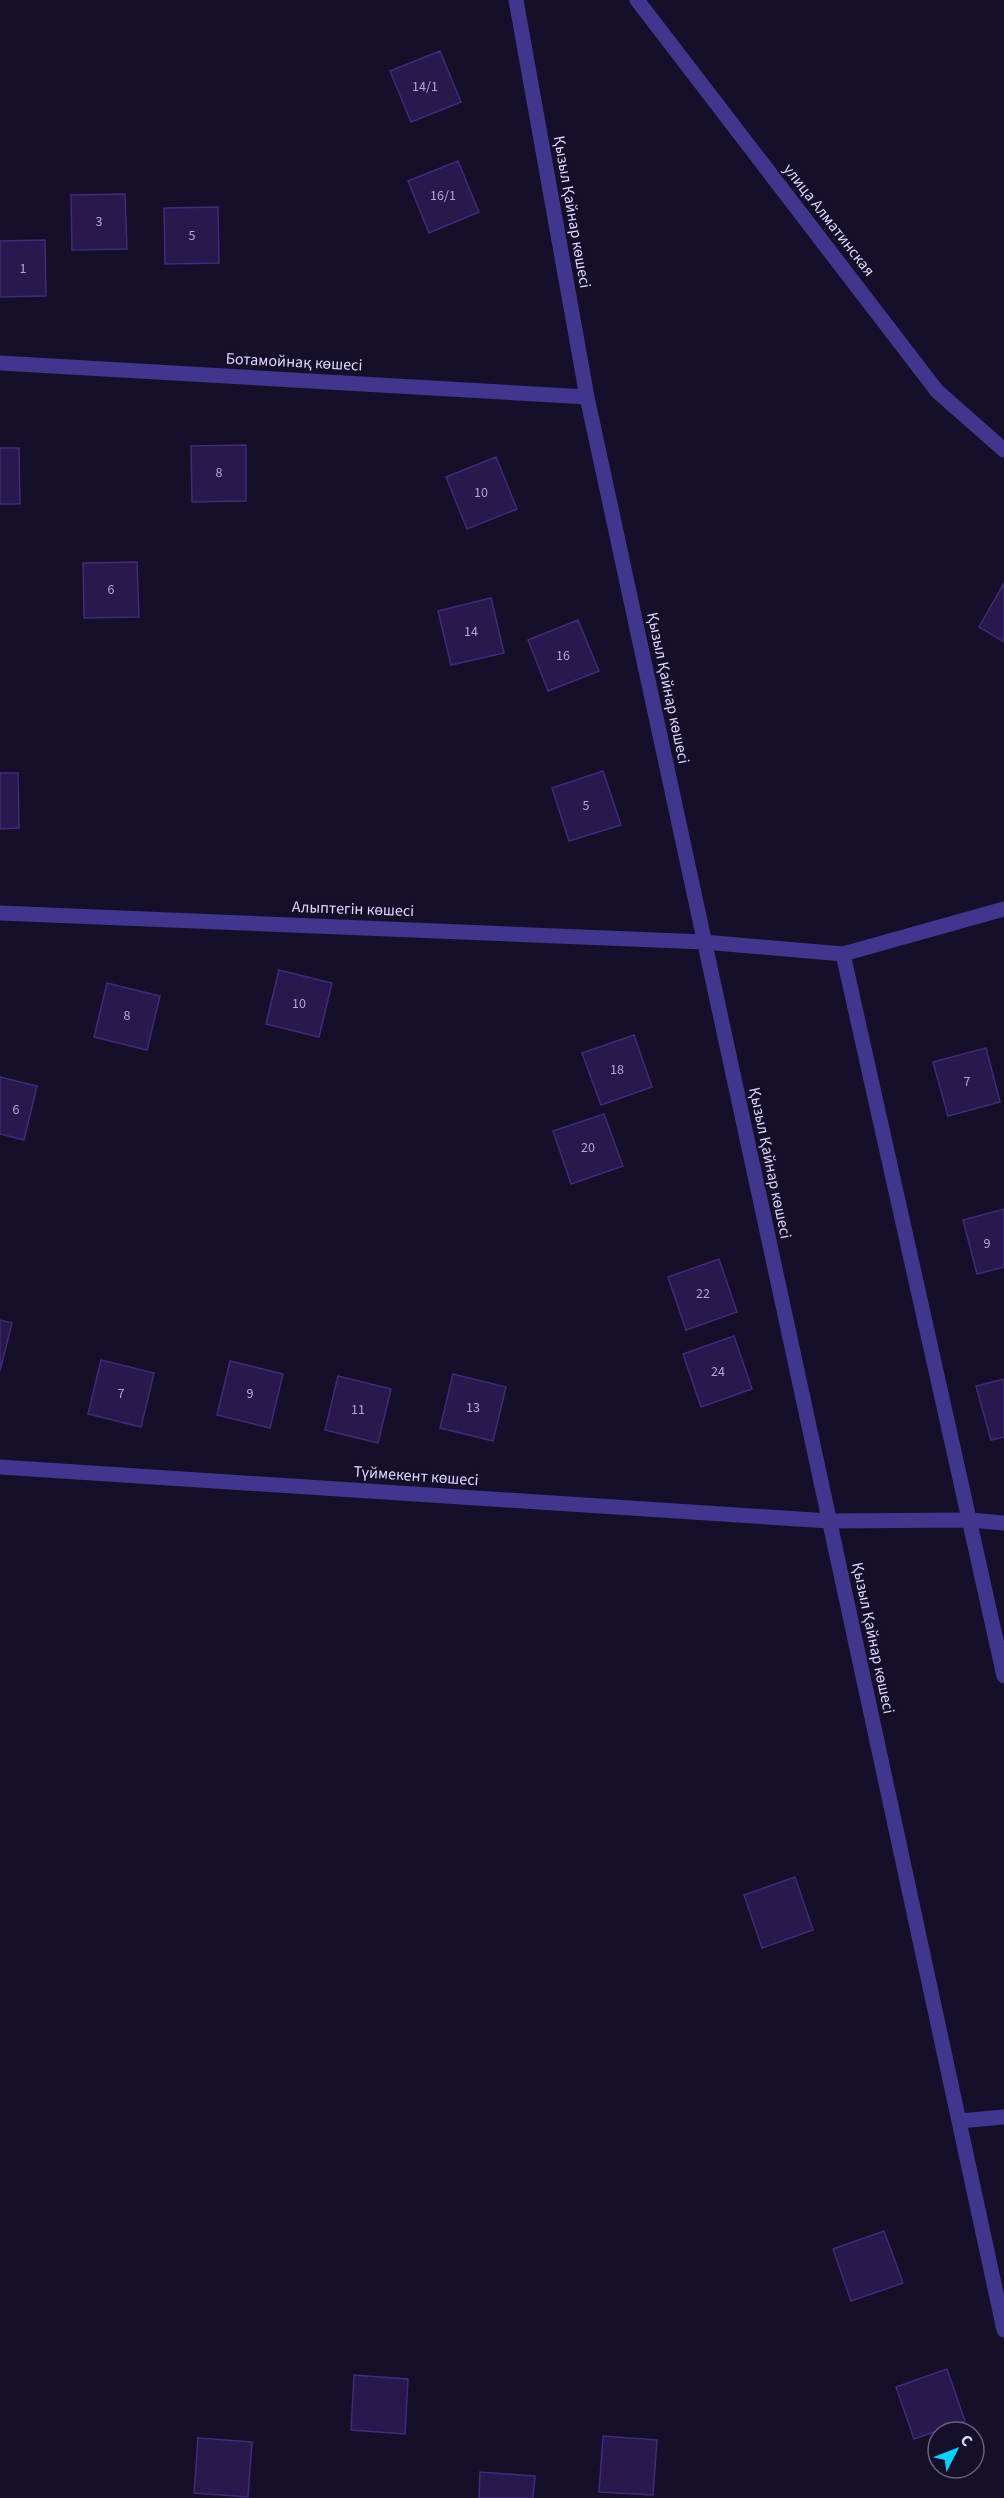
<svg xmlns="http://www.w3.org/2000/svg" width="1004" height="2498" viewBox="0 0 1004 2498" font-family="'Source Sans 3',sans-serif">
<style>
.building{fill:#27194d;stroke:#402a7a;stroke-width:1.5}
.lines{fill:none;stroke-linecap:round;stroke-linejoin:round}
.lane{stroke:#40368d;stroke-width:15}
.street{stroke:#40368d;stroke-width:15}
.labels{text-anchor:middle;dominant-baseline:central;stroke-width:4.5;stroke-linejoin:round;paint-order:stroke}
.number-label{font-size:14px;fill:#b1a8d2}
.street-label{font-size:16px;fill:#dfd8ff;stroke:#150f2a}
</style>
<rect width="100%" height="100%" fill="#150f2a"/>
<!-- building -->
<path class="building" d="M440,51L461,102L411,122L390,71Z
M458,161L479,212L429,233L408,181Z
M125,194L127,249L72,250L71,195Z
M218,207L219,263L165,264L164,208Z
M45,240L46,296L0,297V241Z
M246,445V501L192,502L191,446Z
M0,448H19L20,504H0Z
M496,457L517,509L467,529L446,477Z
M137,562L139,617L84,618L83,563Z
M1004,583V642L979,627Z
M491,598L504,653L451,665L438,611Z
M578,620L599,671L548,691L528,640Z
M603,771L621,825L569,841L552,788Z
M0,773H18L19,828L0,829Z
M279,970L332,983L319,1037L266,1024Z
M107,983L160,996L147,1050L94,1037Z
M634,1035L652,1087L601,1105L582,1053Z
M986,1048L1000,1102L948,1116L933,1062Z
M0,1077L37,1086L24,1140L0,1134Z
M604,1114L623,1166L571,1184L553,1131Z
M1004,1209V1267L977,1274L963,1220Z
M719,1259L737,1312L686,1330L668,1277Z
M0,1320L12,1323L0,1371Z
M734,1336L752,1389L701,1407L683,1354Z
M101,1360L154,1373L141,1427L88,1414Z
M230,1361L283,1374L270,1428L217,1415Z
M453,1374L506,1387L493,1441L440,1428Z
M338,1376L391,1389L378,1443L325,1430Z
M1004,1379V1437L991,1440L976,1386Z
M795,1877L813,1930L762,1948L744,1895Z
M884,2231L903,2283L851,2301L833,2249Z
M947,2369L965,2421L914,2439L896,2387Z
M354,2375L408,2379L405,2434L351,2430Z
M603,2436L657,2440L653,2495L599,2492Z
M198,2438L252,2442L248,2497L194,2493Z
M480,2472L535,2476L533,2498H479Z"/>
<g class="lines">
<!-- lane -->
<path class="lane" d="M829,1521L970,1520L1004,1523"/>
<!-- street -->
<path class="street" d="M516,0L587,397L1004,2330
M637,0L937,391L1004,450
M0,363L587,397
M0,913L704,942L843,954L1004,909
M843,954L1004,1676
M0,1467L829,1521
M959,2121L1004,2117"/>
</g>
<g class="labels">
<!-- number labels -->
<g class="number-label">
<text x="425" y="87">14/1</text>
<text x="443" y="196">16/1</text>
<text x="99" y="222">3</text>
<text x="192" y="236">5</text>
<text x="23" y="269">1</text>
<text x="219" y="473">8</text>
<text x="481" y="493">10</text>
<text x="111" y="590">6</text>
<text x="471" y="632">14</text>
<text x="563" y="656">16</text>
<text x="586" y="806">5</text>
<text x="299" y="1004">10</text>
<text x="127" y="1016">8</text>
<text x="617" y="1070">18</text>
<text x="967" y="1082">7</text>
<text x="16" y="1110">6</text>
<text x="588" y="1148">20</text>
<text x="987" y="1244">9</text>
<text x="703" y="1294">22</text>
<text x="718" y="1372">24</text>
<text x="121" y="1394">7</text>
<text x="250" y="1394">9</text>
<text x="473" y="1408">13</text>
<text x="358" y="1410">11</text>
</g>
<!-- street labels -->
<g class="street-label">
<text transform="translate(572 212) rotate(80)">Қызыл Қайнар көшесі</text>
<text transform="translate(829 220) rotate(52)">улица Алматинская</text>
<text transform="translate(294 362) rotate(3)">Ботамойнақ көшесі</text>
<text transform="translate(668 688) rotate(78)">Қызыл Қайнар көшесі</text>
<text transform="translate(353 909) rotate(2)">Алыптегін көшесі</text>
<text transform="translate(770 1163) rotate(78)">Қызыл Қайнар көшесі</text>
<text transform="translate(416 1476) rotate(4)">Түймекент көшесі</text>
<text transform="translate(873 1638) rotate(78)">Қызыл Қайнар көшесі</text>
</g>
</g>
<!-- north arrow -->
<g transform="translate(956 2450) rotate(48)"><circle r="28" fill="#150f2a" stroke="#665f7f" stroke-width="1.5"/>
<path d="M0-4.5L10 22L0 15L-10 22Z" fill="#04d4ff"/>
<text y="-9" font-size="16" font-weight="bold" text-anchor="middle" fill="#dfd8ff">С</text>
</g>
</svg>
